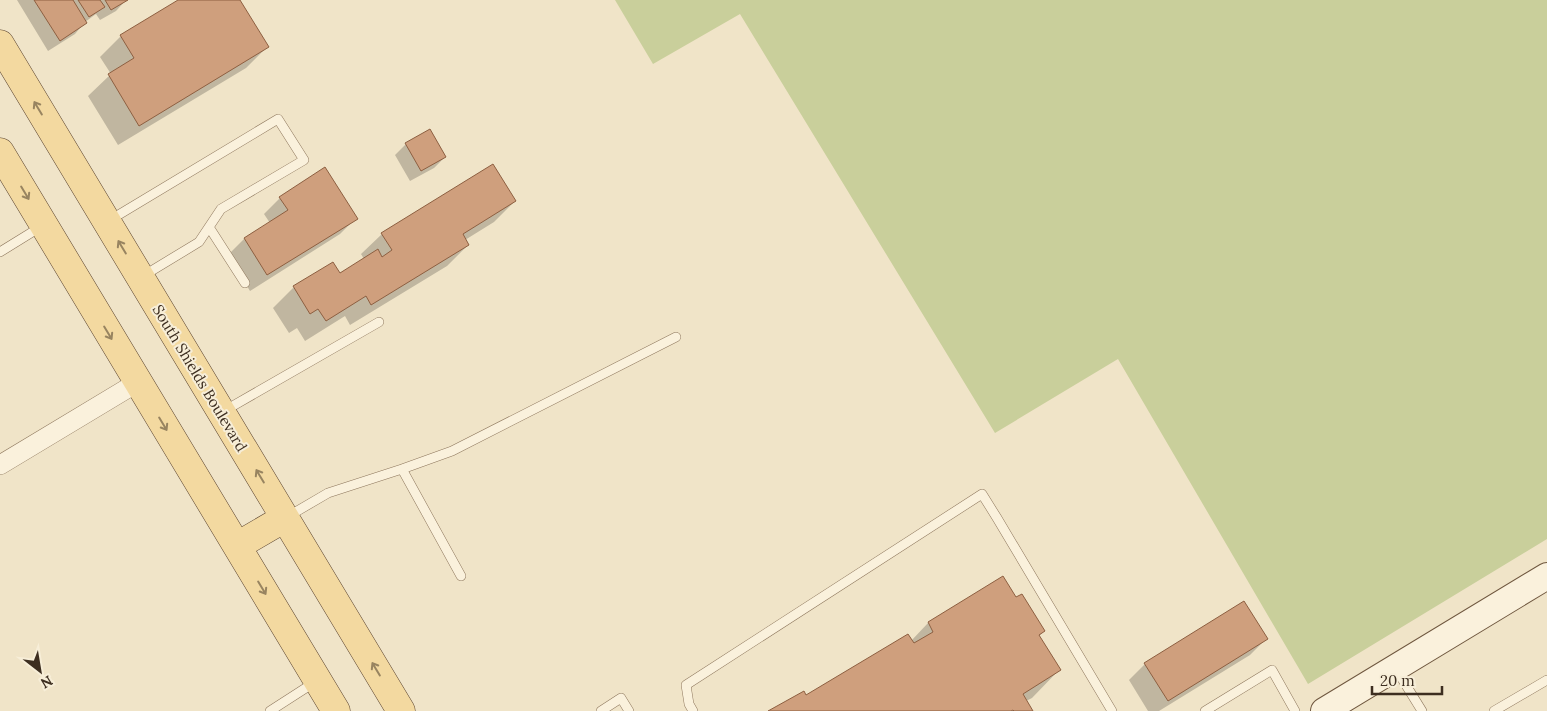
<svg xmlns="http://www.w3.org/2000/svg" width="1547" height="711" viewBox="0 0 1547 711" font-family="Lora,serif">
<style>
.green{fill:#c9cf9b}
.shadow{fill:#0003}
.building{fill:#cf9f7d;stroke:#8d5f41}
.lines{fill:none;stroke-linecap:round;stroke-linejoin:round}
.lane-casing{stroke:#8d765c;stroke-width:10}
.street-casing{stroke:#8d765c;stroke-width:20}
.secondary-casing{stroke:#6f573f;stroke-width:28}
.primary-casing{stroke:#5b4430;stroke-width:29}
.lane{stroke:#faf1dc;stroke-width:9}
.street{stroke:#faf1dc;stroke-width:19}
.secondary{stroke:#faf1dc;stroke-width:26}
.primary{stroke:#f3d9a0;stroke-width:28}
.oneway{stroke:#988460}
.labels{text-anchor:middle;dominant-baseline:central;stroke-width:4;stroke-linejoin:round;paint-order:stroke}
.street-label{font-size:15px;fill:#3d2e20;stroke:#f7eed8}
</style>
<rect width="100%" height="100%" fill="#f0e4c8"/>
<!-- green -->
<path class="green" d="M615,0H1547V539L1308,684L1118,359L995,433L740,14L653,64Z"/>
<!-- shadow -->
<path class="shadow" d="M17,0H126L116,11L100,20L96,14L85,22L75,34L48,51Z
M180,0H239L267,47L246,68L118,145L88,96L111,74L100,57L121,36Z
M429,130L445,157L434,168L410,181L395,155L406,144Z
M280,198L356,218L340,234L250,291L228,255L244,239L270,223L264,214Z
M515,201L494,222L465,240L468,245L447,266L350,325L345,316L305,341L297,328L289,333L273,308L294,287L333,264L339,274L364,259L361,254L382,234Z
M1003,578L1016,599L1044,631L1039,636L1059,670L1032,698L1026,701L1032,711H771L806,697L911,641L928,623Z
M1266,639L1250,655L1159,711H1148L1129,680L1145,664Z"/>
<!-- building -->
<path class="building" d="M34,0H73L87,23L60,41Z
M78,0H100L105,7L89,17Z
M105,0H128L111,10Z
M178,0H240L269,47L139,126L108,74L134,58L120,35Z
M430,129L446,157L421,171L405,143Z
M493,164L516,201L463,234L469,245L371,305L366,296L326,321L318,309L310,314L293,286L333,262L340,273L378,249L382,257L392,250L381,233Z
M325,167L358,219L267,275L244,238L288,210L279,197Z
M1003,576L1016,597L1022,594L1045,631L1039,635L1061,670L1023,694L1033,711H1014L1013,710L1011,711H768L804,691L806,695L908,634L914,643L933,632L928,622Z
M1244,601L1268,639L1168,701L1144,663Z"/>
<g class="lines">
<defs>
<path id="lane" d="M110,220L278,119L304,160L221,209L199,242L143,276
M209,227L245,283
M0,252L42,226
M224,411L379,322
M402,469L452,451L676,337
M287,517L328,493L402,469L461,576
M1396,669L1422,711
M270,711L315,682
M601,711L621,698L629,711
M693,711L689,704L686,685L982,494L997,518L1112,711
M1205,711L1272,670L1295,711
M1494,711L1547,680"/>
<path id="street" d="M0,465L138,382"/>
<path id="secondary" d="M1324,711L1547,576"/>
<path id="primary" d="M0,44L401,711
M0,152L336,711
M237,546L285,518"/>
</defs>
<!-- lane casing -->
<use href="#lane" class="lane-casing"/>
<!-- street casing -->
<use href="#street" class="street-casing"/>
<!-- secondary casing -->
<use href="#secondary" class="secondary-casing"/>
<!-- primary casing -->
<use href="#primary" class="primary-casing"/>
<!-- lane -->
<use href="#lane" class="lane"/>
<!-- street -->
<use href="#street" class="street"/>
<!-- secondary -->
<use href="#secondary" class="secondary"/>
<!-- primary -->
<use href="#primary" class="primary"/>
</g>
<!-- one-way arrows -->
<defs><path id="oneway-shaft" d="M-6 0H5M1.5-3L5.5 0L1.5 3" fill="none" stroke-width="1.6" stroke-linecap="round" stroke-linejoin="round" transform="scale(1.25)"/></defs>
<g class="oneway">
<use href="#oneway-shaft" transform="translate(38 108) rotate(-121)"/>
<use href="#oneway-shaft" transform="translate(25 193) rotate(59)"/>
<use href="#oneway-shaft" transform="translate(122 247) rotate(-121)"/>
<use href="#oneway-shaft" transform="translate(108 333) rotate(59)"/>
<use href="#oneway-shaft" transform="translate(163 424) rotate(59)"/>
<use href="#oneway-shaft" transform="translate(260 476) rotate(-121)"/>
<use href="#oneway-shaft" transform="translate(262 588) rotate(59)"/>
<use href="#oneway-shaft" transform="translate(376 669) rotate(-121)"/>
</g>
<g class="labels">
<!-- street labels -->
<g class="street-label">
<text transform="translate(200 378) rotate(59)">South Shields Boulevard</text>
</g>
</g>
<!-- north arrow -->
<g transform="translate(40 671) rotate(149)" stroke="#f7eed8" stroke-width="4" paint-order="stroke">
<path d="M0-4L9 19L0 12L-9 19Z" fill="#3d2e20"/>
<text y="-8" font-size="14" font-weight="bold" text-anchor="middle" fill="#3d2e20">N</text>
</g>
<!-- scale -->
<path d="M1372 686v8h70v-8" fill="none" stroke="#3d2e20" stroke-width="2.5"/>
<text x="1380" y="686" font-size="15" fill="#3d2e20" stroke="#f7eed8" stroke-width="4" paint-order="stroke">20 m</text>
</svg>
